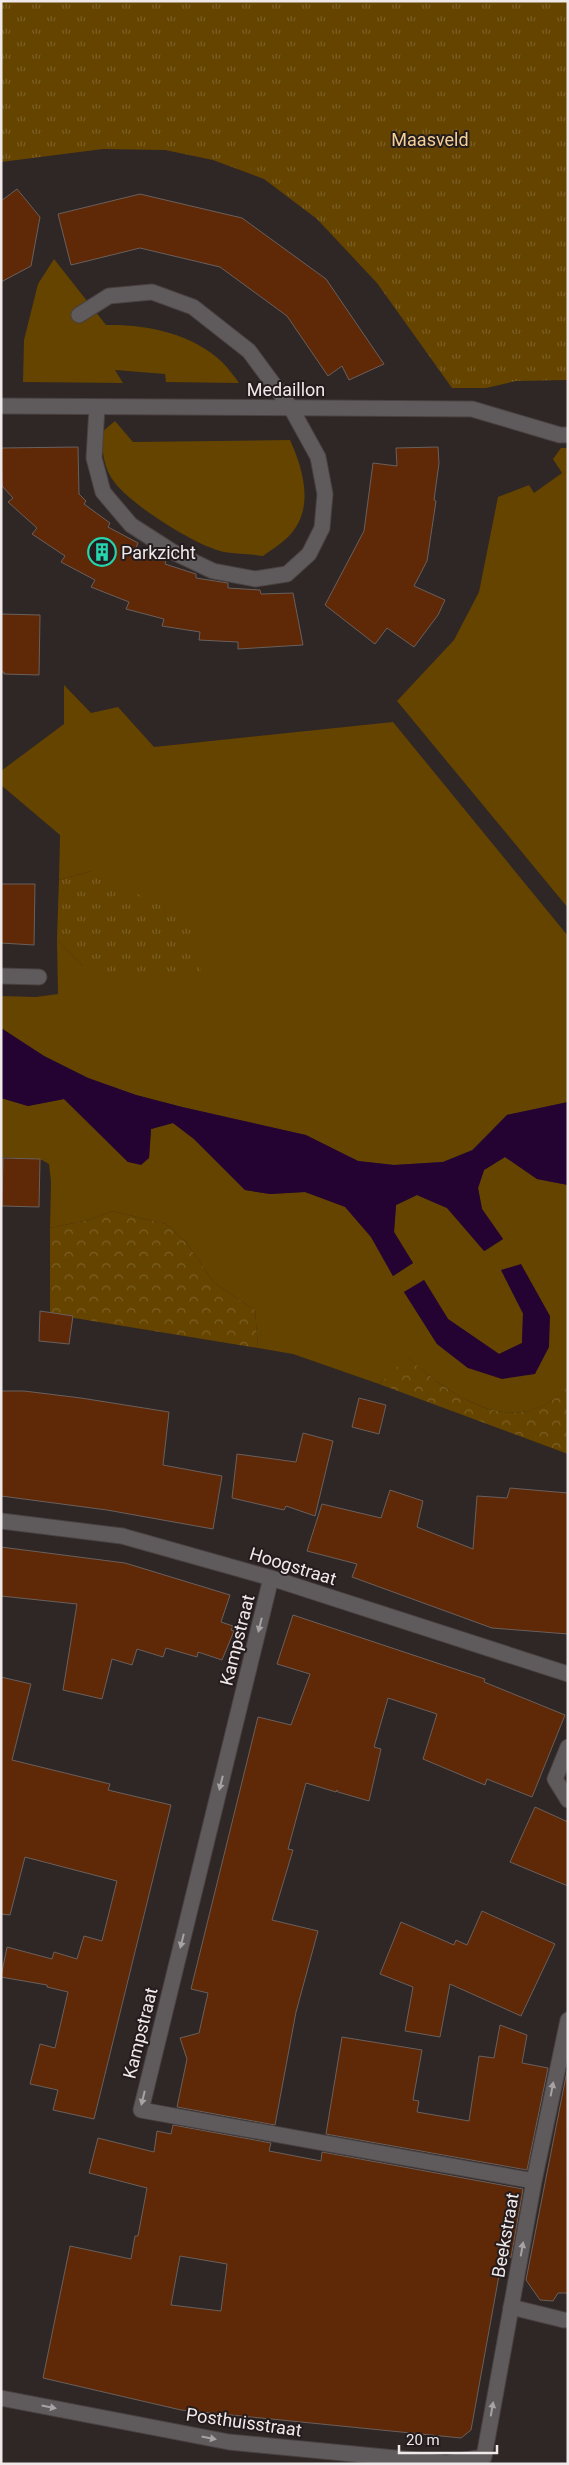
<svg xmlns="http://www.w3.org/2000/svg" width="569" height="2465" viewBox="0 0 569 2465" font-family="Roboto,sans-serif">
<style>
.green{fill:#654400;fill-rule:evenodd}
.forest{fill:url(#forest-crowns)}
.park{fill:url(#park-tufts)}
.water{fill:#240333}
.building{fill:#5f2807;stroke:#69605c;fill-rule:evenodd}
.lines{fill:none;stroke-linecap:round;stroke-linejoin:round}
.lane-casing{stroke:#4a4141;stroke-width:17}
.street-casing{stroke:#4a4141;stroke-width:17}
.lane{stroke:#5f5b5d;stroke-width:15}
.street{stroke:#5f5b5d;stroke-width:15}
.oneway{fill:#a7a2a3}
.labels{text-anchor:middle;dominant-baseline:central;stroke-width:4;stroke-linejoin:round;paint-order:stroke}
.park-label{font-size:18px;fill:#f5d096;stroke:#251c1d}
.street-label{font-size:18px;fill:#efe9e9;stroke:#251c1d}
.poi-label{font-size:18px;fill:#efe9e9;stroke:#251c1d;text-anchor:start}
</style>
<defs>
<pattern id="forest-crowns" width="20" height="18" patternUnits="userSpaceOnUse" patternTransform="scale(1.25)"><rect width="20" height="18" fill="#654400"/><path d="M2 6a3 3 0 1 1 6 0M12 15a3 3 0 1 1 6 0" fill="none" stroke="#7b5f25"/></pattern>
<pattern id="park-tufts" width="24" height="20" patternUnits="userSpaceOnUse" patternTransform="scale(1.25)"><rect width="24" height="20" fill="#654400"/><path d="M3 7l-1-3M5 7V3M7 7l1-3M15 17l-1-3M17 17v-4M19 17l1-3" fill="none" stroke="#7b5f25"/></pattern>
</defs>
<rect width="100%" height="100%" fill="#2f2626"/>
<!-- green -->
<path class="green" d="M54,259L106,325C145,324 192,333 222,362C228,368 234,376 239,383L166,382L165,374L115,370L123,383L23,382L24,340L38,284Z
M115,421L133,442L290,440C304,471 315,510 288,537C281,544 271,550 263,556C250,554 237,554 224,552C196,546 133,506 115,483C103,468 102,450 102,432Z
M561,448H568V908L397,701L454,640L479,592L498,497L529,485L534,493L562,473L553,459Z
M64,685L91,713L118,707L154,747L393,722L568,936V1102L507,1115L472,1150L443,1162L394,1165L358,1161L305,1135L182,1107L136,1095L88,1078L44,1056L1,1028V996L36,997L58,994L57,940L83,966L92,871L59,880L60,835L1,785V771L64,724Z
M1,1098L28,1106L64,1099L128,1162L149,1158L151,1129L173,1123L194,1139L245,1190L270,1194L305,1192L345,1206L371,1237L393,1276L413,1263L394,1232L396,1205L417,1195L447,1208L485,1251L503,1239L482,1209L478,1188L484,1170L505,1157L537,1179L568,1185V1387C515,1442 453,1397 408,1358L379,1384L293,1354L258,1348L255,1310L214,1283L186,1242L166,1224L112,1211L89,1220L50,1228L51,1181L49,1164L42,1160L1,1157ZM501,1270L549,1347L468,1368L437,1344L404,1292L424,1280L448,1319L499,1354L522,1343L523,1314Z"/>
<!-- forest -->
<path class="forest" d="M112,1211L166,1224L186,1242L214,1283L255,1310L258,1348L50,1314V1228L89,1220Z
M407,1357C453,1397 514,1442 568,1387V1454L379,1384Z"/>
<!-- park -->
<path class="park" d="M1,1H568V380L516,381L486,388H452L377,283L317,219L264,179L213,160L165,150L103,149L1,162Z
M92,871L193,922L202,979L93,976L57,940L59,880Z"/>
<!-- water -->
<path class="water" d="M1,1028L44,1056L88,1078L136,1095L182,1107L306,1135L358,1161L394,1165L443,1162L473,1150L507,1115L568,1102V1185L537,1179L505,1157L484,1170L478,1188L482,1209L503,1239L484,1251L447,1208L417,1195L396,1205L394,1232L413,1263L393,1276L371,1237L345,1207L305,1192L270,1194L245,1190L194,1139L173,1123L151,1129L149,1158L141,1165L128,1162L64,1099L28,1106L1,1098Z
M521,1264L550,1316L549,1347L535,1374L502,1379L468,1368L437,1344L404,1292L424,1280L448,1319L499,1354L522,1343L523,1313L501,1270Z"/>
<!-- building -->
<path class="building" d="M17,189L40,217L31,266L1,282V201Z
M140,194L242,218L326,279L384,364L349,380L342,366L328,376L287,316L220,267L140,248L71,265L58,214Z
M78,447L79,494L86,501L84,504L110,523L108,527L138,543L136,548L166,560L165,564L196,574V578L228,583V588L260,590L261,594L293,593L303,645L238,649V642L199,640L200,632L162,626L164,619L126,609L129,602L91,587L95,580L61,562L65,556L32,534L37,528L8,502L13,498L2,486L1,448Z
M438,447L439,463L434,500L436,501L427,561L414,586L445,600L438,615L414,647L387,628L375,644L325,605L364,531L373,463L397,466L396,448Z
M1,614L40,615L39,675L4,674V672H1Z
M1,884H35L34,945L1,943Z
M3,1158L40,1159L39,1207L2,1206Z
M40,1311L73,1316L69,1344L39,1341Z
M1,1391H24L81,1398L169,1412L163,1465L222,1476L213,1529L107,1510L1,1496Z
M359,1398L386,1405L379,1434L352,1427Z
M303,1433L333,1441L315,1516L286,1506L284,1510L232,1498L237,1454L296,1462Z
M510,1488L568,1493V1634L492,1628L352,1577L357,1564L307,1551L322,1504L381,1518L390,1490L423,1501L417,1527L473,1549L477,1496L507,1498Z
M1,1547L125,1563L230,1595L221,1622L233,1626L231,1630L234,1631L222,1660L198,1652L197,1657L166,1648L163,1657L137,1649L132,1665L112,1659L102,1699L63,1690L77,1604L1,1596Z
M293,1615L485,1679L484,1682L565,1715L532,1797L487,1779L485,1785L423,1759L437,1714L388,1698L374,1747L381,1749L369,1801L338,1792L337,1790L336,1792L306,1783L288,1849L293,1850L272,1920L318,1931L296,2012L275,2125L177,2107L187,2059L180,2038L199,2033L208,1993L191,1989L258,1717L291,1725L310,1674L277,1664Z
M1,1677L31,1684L12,1760L110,1784L108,1790L171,1805L94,2119L53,2110L58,2090L30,2084L40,2044L55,2048L68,1992L47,1987V1985L1,1977L7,1947L52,1959L54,1952L77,1959L84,1936L102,1941L117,1881L25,1857L10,1915L1,1914Z
M535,1807L568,1822V1886L510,1862Z
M482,1911L555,1944L521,2016L450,1984L440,2037L405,2031L413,1987L380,1974L401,1922L454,1945L456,1940L467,1945Z
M500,2025L527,2035L522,2063L548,2068L527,2170L326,2134L342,2037L422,2050L413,2100L419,2101L417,2112L469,2121L479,2056L494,2058Z
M567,2071L568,2293H558L553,2301L540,2300L526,2280Z
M173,2125L271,2143L269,2151L321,2161L322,2152L523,2189L511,2258L504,2248L471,2430L461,2438L181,2410L43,2378L70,2246L131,2259L135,2236H138L147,2188L89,2173L98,2138L154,2152L157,2131L171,2134ZM180,2256L227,2264L221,2311L171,2305Z"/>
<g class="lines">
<defs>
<path id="lane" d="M79,315L109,296L152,292L193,307L249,351L291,408L318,457L325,494L322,528L309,554L287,574L255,579L213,571L173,552L131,525L103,492L94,458L97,407
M1,976L39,977
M568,1747L555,1779L568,1800
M511,2307L564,2320"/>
<path id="street" d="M1,406L472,409L560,435H568
M1,1521L122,1536L271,1578L568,1674
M271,1578L141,2110L534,2181
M1,2398L229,2442L447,2463L484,2457L534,2181L568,2020"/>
</defs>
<!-- lane casing -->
<use href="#lane" class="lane-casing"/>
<!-- street casing -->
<use href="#street" class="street-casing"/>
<!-- lane -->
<use href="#lane" class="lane"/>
<!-- street -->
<use href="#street" class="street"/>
</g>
<!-- one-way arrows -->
<defs><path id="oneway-solid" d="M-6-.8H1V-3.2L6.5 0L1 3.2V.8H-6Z" transform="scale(1.25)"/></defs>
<g class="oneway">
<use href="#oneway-solid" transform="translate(260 1625) rotate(104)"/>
<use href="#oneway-solid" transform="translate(221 1783) rotate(104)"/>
<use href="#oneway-solid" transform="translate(182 1941) rotate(104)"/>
<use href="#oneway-solid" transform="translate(552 2089) rotate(-79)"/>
<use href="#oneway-solid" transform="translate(143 2098) rotate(104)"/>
<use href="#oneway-solid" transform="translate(522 2249) rotate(-80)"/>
<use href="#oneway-solid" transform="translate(49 2407) rotate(11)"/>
<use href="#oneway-solid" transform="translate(492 2409) rotate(-80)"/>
<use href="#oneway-solid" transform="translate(209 2438) rotate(11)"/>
</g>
<!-- icons -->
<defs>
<symbol id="building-ring" viewBox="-11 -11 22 22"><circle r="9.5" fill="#251c1d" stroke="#25d5ae" stroke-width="1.5"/><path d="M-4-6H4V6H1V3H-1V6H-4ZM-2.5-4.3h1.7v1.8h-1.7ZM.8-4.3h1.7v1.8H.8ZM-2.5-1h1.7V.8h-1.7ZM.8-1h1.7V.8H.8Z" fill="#25d5ae"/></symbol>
</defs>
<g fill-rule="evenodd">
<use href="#building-ring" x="86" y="536" width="32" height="32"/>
</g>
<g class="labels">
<!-- park labels -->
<g class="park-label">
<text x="430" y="139">Maasveld</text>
</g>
<!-- street labels -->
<g class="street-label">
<text x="286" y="389">Medaillon</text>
<text transform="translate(293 1566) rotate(17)">Hoogstraat</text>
<text transform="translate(237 1640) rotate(-76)">Kampstraat</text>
<text transform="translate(140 2033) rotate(-76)">Kampstraat</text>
<text transform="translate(505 2235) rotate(-80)">Beekstraat</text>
<text transform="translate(244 2422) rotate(8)">Posthuisstraat</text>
</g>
<!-- poi labels -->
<g class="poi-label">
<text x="121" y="552">Parkzicht</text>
</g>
</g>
<!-- border -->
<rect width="569" height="2465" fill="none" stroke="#efe9e9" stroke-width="5"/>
<!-- scale -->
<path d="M399 2445v8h98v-8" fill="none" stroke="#efe9e9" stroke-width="2.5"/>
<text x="406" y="2445" font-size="15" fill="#efe9e9" stroke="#251c1d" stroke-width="4" paint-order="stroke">20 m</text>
</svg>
